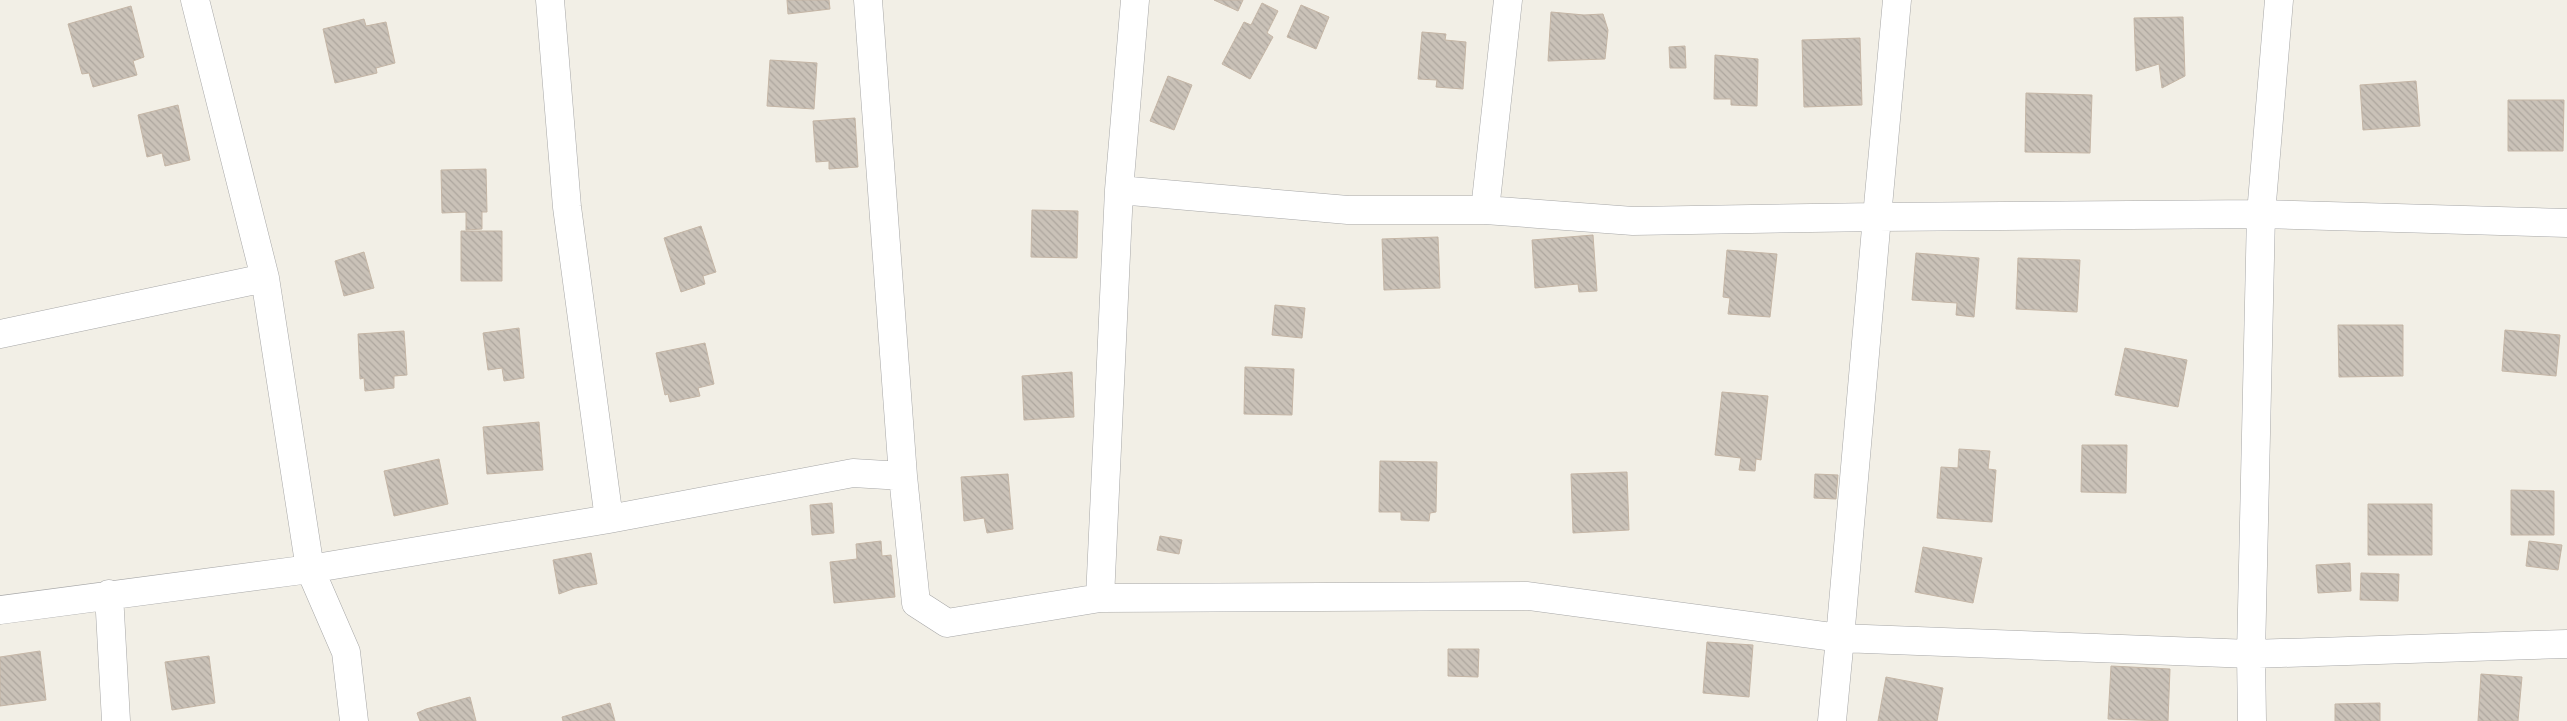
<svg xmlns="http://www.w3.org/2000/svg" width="2567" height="721" viewBox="0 0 2567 721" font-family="'DM Sans',sans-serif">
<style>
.building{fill:url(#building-back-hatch);stroke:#c5b6a6}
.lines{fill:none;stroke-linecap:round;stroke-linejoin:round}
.street-casing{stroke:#a7a7a7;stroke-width:29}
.street{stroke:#fff;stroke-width:28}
</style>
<defs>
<pattern id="building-back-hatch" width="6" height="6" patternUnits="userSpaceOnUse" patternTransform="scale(1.25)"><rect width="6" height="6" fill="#cac2b8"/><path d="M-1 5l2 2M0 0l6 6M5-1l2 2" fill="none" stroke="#ada69e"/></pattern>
</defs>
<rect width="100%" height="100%" fill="#f2efe6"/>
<!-- building -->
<path class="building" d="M787,0H829L830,9L788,14Z
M1214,0H1243L1238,11Z
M1262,3L1278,11L1267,33L1273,37L1250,79L1222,64L1244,22L1251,25Z
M1301,5L1329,17L1316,49L1287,37Z
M131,6L144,57L133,61L137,75L93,87L89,73L82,74L68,24Z
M1551,12L1584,15L1603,14L1608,30L1605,59L1548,61Z
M2183,17L2185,76L2162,88L2159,64L2136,71L2134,18Z
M364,19L366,26L386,22L395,63L376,68L377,73L335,83L323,29Z
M1422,32L1446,34L1445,40L1466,42L1463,89L1436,87L1437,80L1418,79Z
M1860,38L1862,105L1804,107L1802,40Z
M1685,46L1686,68H1670L1669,47Z
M1715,55L1758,59L1757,106L1731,105V99H1714Z
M770,60L817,63L814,109L767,106Z
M1168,76L1192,85L1174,130L1150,121Z
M2416,81L2420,126L2363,130L2360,85Z
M2026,93L2092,95L2090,153L2025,152Z
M2508,100H2564L2563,151H2508Z
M178,105L190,160L165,166L162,153L147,157L138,115Z
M855,118L858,167L829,169V161L816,162L813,121Z
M486,169L487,212H482V229L466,230V212L442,213L441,170Z
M1032,210L1078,211L1077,258L1031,257Z
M701,226L716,272L703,276L705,284L681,292L664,238Z
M461,231H502V281H461Z
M1593,235L1597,291L1579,292L1578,284L1535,288L1532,240Z
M1438,237L1440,288L1384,290L1382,239Z
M1727,250L1777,254L1770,317L1728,314L1730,298L1723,297Z
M364,252L374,288L344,296L335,261Z
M1916,253L1979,258L1974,317L1956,315L1957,303L1912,300Z
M2018,258L2080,260L2077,312L2016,309Z
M1275,305L1305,308L1302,338L1272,335Z
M2338,325H2403V376L2339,377Z
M519,328L524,378L504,381L502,368L488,370L483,333Z
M2505,330L2560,335L2556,376L2502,371Z
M404,331L407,375L394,376V388L365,391L364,378L360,379L358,334Z
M705,343L714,384L698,388L700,396L670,402L668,394L665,395L656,353Z
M2125,348L2187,360L2178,407L2115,395Z
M1245,367L1294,369L1292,415L1244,414Z
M1072,372L1074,417L1024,420L1022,376Z
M1722,392L1768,396L1761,460L1756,459L1755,471L1739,470L1741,458L1715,455Z
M539,422L543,470L487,474L483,427Z
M2082,445H2127L2126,493L2081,492Z
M1959,449L1990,451L1988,469L1996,470L1992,522L1937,518L1941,467L1958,468Z
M439,459L448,504L394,516L384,471Z
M1380,461L1437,462L1436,512L1430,513L1429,521L1401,520V512H1379Z
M1627,472L1629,530L1573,533L1571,474Z
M1008,474L1013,529L987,533L984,518L964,521L961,477Z
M1815,474L1838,475L1836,499L1814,498Z
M2511,490L2554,491V535H2511Z
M832,503L834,533L812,535L810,505Z
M2368,504H2432V555H2368Z
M1160,536L1182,540L1179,554L1157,550Z
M881,541L882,556L891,555L895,597L834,603L830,562L857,559L856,544Z
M2529,541L2562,545L2558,570L2526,566Z
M1923,547L1982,558L1973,603L1915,592Z
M591,553L597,584L575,588L559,594L553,560Z
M2350,563L2351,591L2318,593L2316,565Z
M2361,573L2399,574L2398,601L2360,600Z
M1707,642L1753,645L1749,697L1703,693Z
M1448,649H1479L1478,677L1448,676Z
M40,651L46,700L0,706V657Z
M209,656L215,703L172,710L165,662Z
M2111,666L2170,669L2168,721L2108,719Z
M2481,674L2522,677L2518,721H2478Z
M1886,677L1943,688L1937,721H1878Z
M470,697L476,721H420L417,713L426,709Z
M610,703L615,721H563L562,717Z
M2380,703V721H2335V704Z"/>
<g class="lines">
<defs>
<path id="street" d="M550,0L567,207L609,519
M868,0L903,476
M1508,0L1485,210L1633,221L1877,217L1897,0
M1119,190L1348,210H1485
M0,334L265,278
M109,594L116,721
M1100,598L1528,596L1840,638L1877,217L2261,214L2279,0
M0,610L310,569L265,278L195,0
M354,721L346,652L310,569L609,519L853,473L903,476L916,603L947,623L1100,598L1119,190L1135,0
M1832,721L1840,638L2251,654L2261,214L2567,223
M2252,721L2251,654L2567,644"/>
</defs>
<!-- street casing -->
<use href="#street" class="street-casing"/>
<!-- street -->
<use href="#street" class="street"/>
</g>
</svg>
